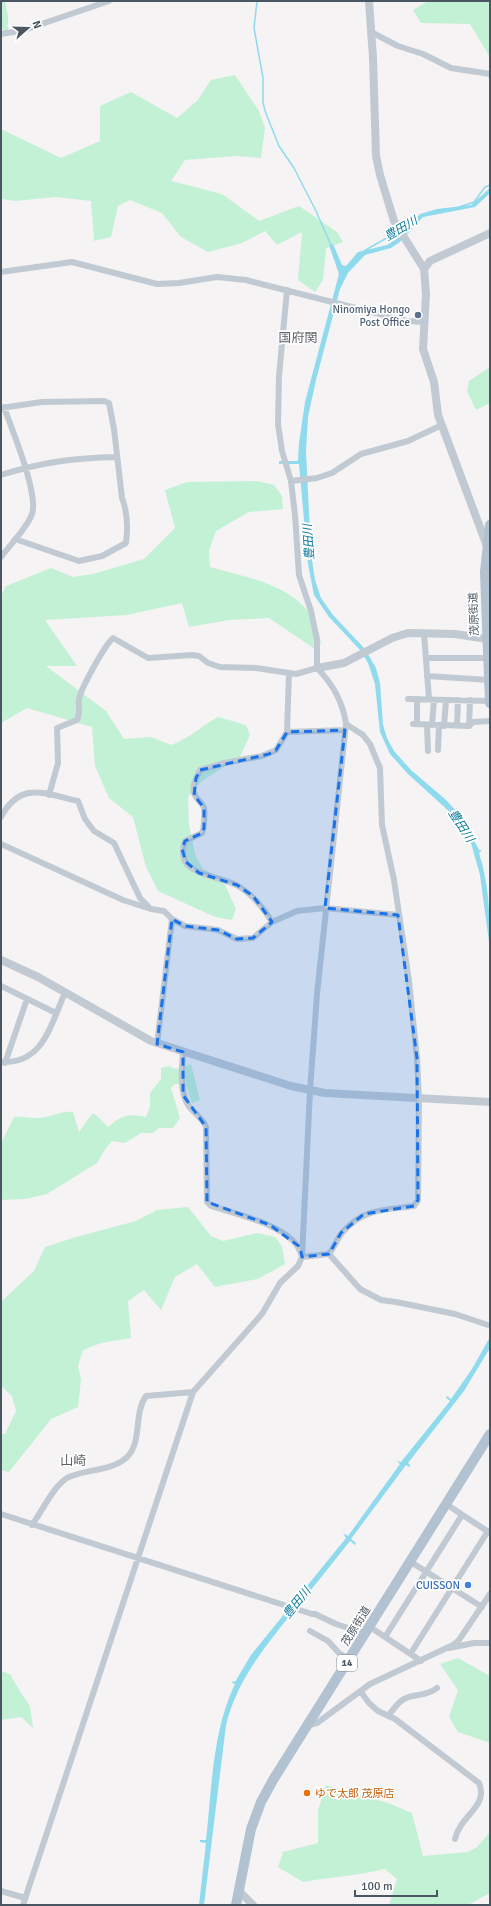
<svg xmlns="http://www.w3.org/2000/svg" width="491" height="1906" viewBox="0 0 491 1906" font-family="Signika,'Noto Sans JP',sans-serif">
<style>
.green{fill:#c3f1d5}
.water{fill:#90daee}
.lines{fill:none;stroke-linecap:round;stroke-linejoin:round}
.stream{stroke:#90daee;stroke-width:1.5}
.minor{stroke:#c1cad2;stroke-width:6}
.tertiary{stroke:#c1cad2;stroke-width:8}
.primary{stroke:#b3c2d1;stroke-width:10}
.marked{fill:#1a73e8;fill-opacity:0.2;stroke:#1a73e8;stroke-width:3;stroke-dasharray:8 5;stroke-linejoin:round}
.service-dot{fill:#5c6f8a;stroke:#fff;stroke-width:1.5}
.shop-dot{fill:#3f7fe0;stroke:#fff;stroke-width:1.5}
.food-dot{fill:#e8710a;stroke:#fff;stroke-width:1.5}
.labels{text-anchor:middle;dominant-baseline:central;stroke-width:3.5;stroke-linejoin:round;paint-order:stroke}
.shield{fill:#fff;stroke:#808990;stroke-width:1}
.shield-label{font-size:10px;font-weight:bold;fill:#4a5661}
.service-label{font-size:11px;fill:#4e5e75;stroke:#fff;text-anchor:end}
.street-label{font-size:11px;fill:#4a5661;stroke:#fff}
.shop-label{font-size:11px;fill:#366cbe;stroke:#fff;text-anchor:end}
.food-label{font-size:11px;fill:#c56008;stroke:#fff;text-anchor:start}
.water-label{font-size:12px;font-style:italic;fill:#0c7c9b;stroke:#fff}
.quarter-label{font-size:13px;fill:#5f6368;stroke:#fff}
</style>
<rect width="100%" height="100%" fill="#f5f3f3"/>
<!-- green -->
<path class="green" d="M1,1H5L8,16V31L1,30Z
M428,1H490V57L470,24L421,23L413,10Z
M235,75L259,111L265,128L261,158L236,156L185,160L171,181L222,194L259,221L299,206L337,232L343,242L326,248L323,280L315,292L298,280L302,232L277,245L265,231L242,243L208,252L181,237L162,213L130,200L118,206L111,237L94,241L91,201L56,197L15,201L1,199V129L61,158L100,141V106L131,92L177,118L197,101L211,80Z
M490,367V403L476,410L467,391L469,381Z
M257,481L274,485L282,496L283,509L249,512L216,531L209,550L210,567C254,579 315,589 321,644L315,649L269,618L229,620L189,627L182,603L127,615L45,620L77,666H46L106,711L124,739L151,737L171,745C188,739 202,726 218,717L246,725L250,735L240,757L202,781L188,797L189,825L196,857L203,869L222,878L236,909L232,920L215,917L158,891L146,867L133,817L109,798L95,766L92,727L27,708L1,723V596L6,586L51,568L73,577L93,574L144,559L175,528L165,490L187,482Z
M191,1064L200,1100L192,1103L186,1085L175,1084L171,1088L180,1118L173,1128H159L153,1133H141L125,1143L112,1141L106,1148L97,1163L47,1194L25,1199L1,1200V1143L14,1117C22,1116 28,1118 36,1118C49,1119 60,1110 73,1112L79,1132L92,1114H95L108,1127C122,1115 128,1113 146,1117L150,1107V1093L161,1079V1068L169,1066L176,1069Z
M188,1207L211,1236L223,1241L257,1233L275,1237L282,1246L285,1264L258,1279L215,1287L197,1264L175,1277L161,1310L144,1290L128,1301L131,1338L101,1343L83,1350L78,1366L81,1380L78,1407L51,1419L9,1472L1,1470V1434H5L16,1411L12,1396L1,1386V1302L34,1271L45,1247L76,1237L136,1221L157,1210Z
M458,1658L490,1676V1743L458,1732L449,1717L458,1690L440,1664Z
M1,1671L10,1674L21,1693L30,1706L33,1728L21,1717L1,1720Z
M326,1785L388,1803L412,1813L423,1856L467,1852L477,1847L490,1832V1893L468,1905H389L397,1879L385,1869C358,1876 330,1877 303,1882L278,1867L283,1852L318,1843V1810Z"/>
<!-- water -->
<path class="water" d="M490,188V193L475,207L423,217L400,242L391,248L365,255L348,273L340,289L316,380L308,417L306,451L311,553L315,580L321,598L333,615L365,649L376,668L380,683L383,725L387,738L394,751L411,770L445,799L459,814L466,824L479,850H482L479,853C489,883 490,917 490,949L480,875L471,843L452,814L408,774L390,754L380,732L375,684L368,663L361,651L329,617L314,595L308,564L299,464H279V461H298L299,443L305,402L339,274L329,245L333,244L342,265L346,266L358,252L387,245L398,238L420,214L437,209L471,205Z
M490,1337V1348L464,1391L408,1463L410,1465L409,1467L406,1465L351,1539L356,1543L355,1545L350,1541C331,1565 312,1589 292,1613C264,1648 237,1680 226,1725L204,1905H199L206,1843L200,1842V1840H206C212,1788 212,1732 235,1684L232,1683L233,1681L235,1682L251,1655L346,1538L343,1533L348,1536L400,1464L397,1461L401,1462L450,1401L446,1398L447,1396L451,1399L472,1369Z"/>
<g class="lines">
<!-- stream -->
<path class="stream" d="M257,1L254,28L263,78V102L265,111L279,146L294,168L316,211L331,245
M459,207L474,202L485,187L490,185
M401,228L412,222
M364,251L397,232"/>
<!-- minor -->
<path class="minor" d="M371,32L398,46L423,54L451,68L490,74
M1,34L24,30L109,1
M1,272L72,262L157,284L179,283L217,277L246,280L407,321L425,322
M1,408L42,402L104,401L109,403L114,429L122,498C128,513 128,527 126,543L102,556L79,561L15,539
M1,475C42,462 75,458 117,457
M291,481L317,478L332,473L361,454L408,441L442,425
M1,557C10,545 27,528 32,514C39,494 12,430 4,407
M424,633L429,699
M426,658H488
M427,676L489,680
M408,699L490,701
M413,724L469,726L473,722L490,721
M417,724V699
M427,725L428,751
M432,725L434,700
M457,725L458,700
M444,726L446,700
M469,726L470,700
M287,732L345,730
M438,750L439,726
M49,795L58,763L57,728L77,720C81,711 78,708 79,699C81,688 105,645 113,638L148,658L192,655L199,656L208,663L220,667L256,668L296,674L317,668
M1,817C21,780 45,794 78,801L85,819L94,831L114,843L140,898L148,906
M1,844L123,900L151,909L164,911L172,919L185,926L218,930L237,939L253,938L272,922L297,911L325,908L398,915
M272,922C263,907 253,895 238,886C219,874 172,877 185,841L202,833C204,829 205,812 204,808C203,804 198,800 196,797C190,789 196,778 200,770L224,763L262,756L276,750L287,732L289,673
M1,986L56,1013
M157,1044L172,919
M183,1052C182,1069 179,1090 188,1105C193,1113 203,1118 206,1127L207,1202L211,1206C235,1214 294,1226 301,1254
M1,1062C44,1064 50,1025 65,993
M5,1063L27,999
M329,1254L360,1289L381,1300L396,1302L455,1314L488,1325
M302,1257L329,1254C334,1248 337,1239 342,1233C363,1208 385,1210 414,1206L418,1200L419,1099L417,1058L409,981L394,880L382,825L380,768L370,744L363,735L346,724
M446,1504L490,1533
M1,1514L312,1614H315L336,1624L366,1634
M32,1525C41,1513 55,1483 69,1477C87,1469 111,1471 126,1458C143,1443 133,1414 146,1396L193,1392
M411,1562L482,1607
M370,1627L421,1661
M310,1631L328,1641L339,1653L349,1659
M385,1637L462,1515
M449,1648L474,1643H490
M411,1653L488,1531
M361,1692L369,1703L378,1711L395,1719L479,1783C489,1807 460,1815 455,1839
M388,1716C393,1710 398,1702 404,1699C415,1693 426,1697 437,1688
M307,1726L317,1723L370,1684L453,1645L459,1640L490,1594
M1,1891L25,1898
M23,1905L193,1392L262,1314L280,1283L298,1266L302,1257L310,1091L317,994L346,724C343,703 332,683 317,668V640L311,611L299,575L295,515L291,481L282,451L278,424L279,376L287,290"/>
<!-- tertiary -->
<path class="tertiary" d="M369,1L373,58L376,156L380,175L394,221L424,269L426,294L423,349L434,382L438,415L487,546
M424,269L430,261L490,233
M317,668L344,663L392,638L408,633L455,634L487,639
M1,960L38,977L151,1041L291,1086L325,1093L490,1102
M239,1891L253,1905"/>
<!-- primary -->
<path class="primary" d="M490,525L485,572L490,703
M236,1905L251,1829L261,1802L273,1780L490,1434"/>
</g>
<!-- marked area -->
<path class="marked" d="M345,730L325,908L398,915L417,1058L418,1200L414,1206L364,1214L341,1233L329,1254L302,1257L300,1247L270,1225L207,1202L206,1127L183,1095V1052L157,1044L172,919L185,926L218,930L237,939L253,938L272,922L253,896L237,885L199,873L186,862L182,849L185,841L202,833L204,828V808L194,795L196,778L200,770L269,754L276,750L287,732Z"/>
<!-- markers -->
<circle class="service-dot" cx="418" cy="315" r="4"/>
<circle class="shop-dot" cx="468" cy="1585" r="4"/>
<circle class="food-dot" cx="307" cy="1793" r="4"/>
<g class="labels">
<!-- shield labels -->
<rect class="shield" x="337" y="1655" width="20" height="16" rx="3"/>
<g class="shield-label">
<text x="347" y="1663">14</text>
</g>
<!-- service labels -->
<g class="service-label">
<text x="410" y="309">Ninomiya Hongo<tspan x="410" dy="13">Post Office</tspan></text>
</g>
<!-- street labels -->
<g class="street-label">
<text transform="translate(474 614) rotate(-92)">茂原街道</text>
<text transform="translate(356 1626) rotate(-58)">茂原街道</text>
</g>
<!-- shop labels -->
<g class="shop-label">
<text x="460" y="1585">CUISSON</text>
</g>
<!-- food labels -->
<g class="food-label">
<text x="315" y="1793">ゆで太郎 茂原店</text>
</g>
<!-- water labels -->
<g class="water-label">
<text transform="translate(401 229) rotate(-30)">豊田川</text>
<text transform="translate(309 542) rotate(-94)">豊田川</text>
<text transform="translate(461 826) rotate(57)">豊田川</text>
<text transform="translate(297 1603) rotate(-51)">豊田川</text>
</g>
<!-- quarter labels -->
<g class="quarter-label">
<text x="298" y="338">国府関</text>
<text x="73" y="1461">山崎</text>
</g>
</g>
<!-- border -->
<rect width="491" height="1906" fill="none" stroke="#4a5661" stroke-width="4"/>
<!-- north arrow -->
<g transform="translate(28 28) rotate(70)" stroke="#ffffff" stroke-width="3" paint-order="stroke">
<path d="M0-3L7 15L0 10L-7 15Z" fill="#4a5661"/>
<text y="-6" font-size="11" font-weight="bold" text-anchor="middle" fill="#4a5661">N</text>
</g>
<!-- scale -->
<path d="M355 1890v6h82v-6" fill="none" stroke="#4a5661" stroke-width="2"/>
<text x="361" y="1890" font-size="12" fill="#4a5661" stroke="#ffffff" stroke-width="3" paint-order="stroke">100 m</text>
</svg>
